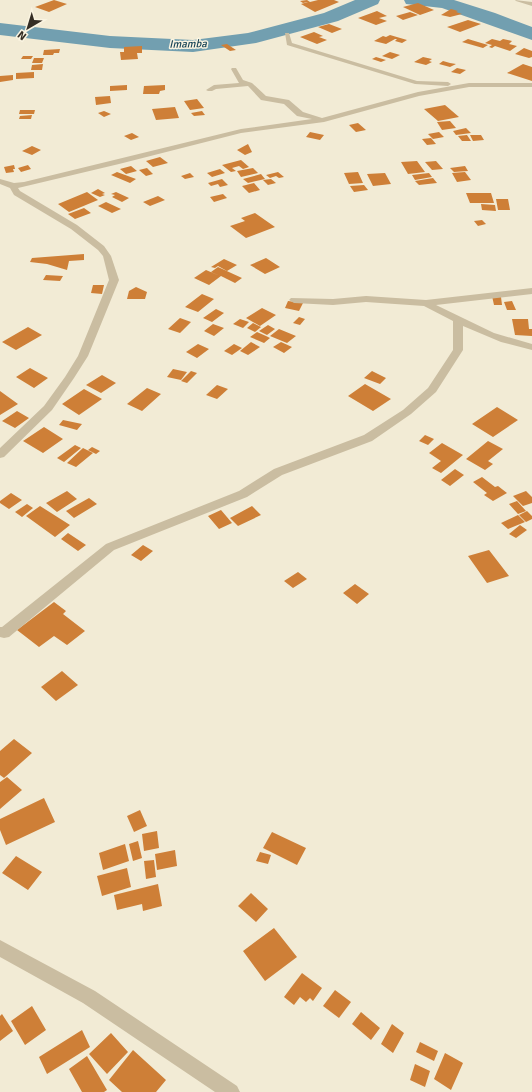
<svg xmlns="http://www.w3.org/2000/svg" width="532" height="1092" viewBox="0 0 532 1092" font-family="Signika,sans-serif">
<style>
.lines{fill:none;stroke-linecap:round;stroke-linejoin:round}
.river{fill:#729fb0;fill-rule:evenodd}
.building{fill:#ce7f37}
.minor{fill:#cabda1;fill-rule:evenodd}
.labels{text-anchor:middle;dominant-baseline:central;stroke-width:3;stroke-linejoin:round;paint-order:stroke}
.far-water-label{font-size:11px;font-style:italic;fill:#184457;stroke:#faf4e1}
</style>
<rect width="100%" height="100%" fill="#f2ebd5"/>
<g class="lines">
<!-- river -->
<path class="river" d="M355,0H380L378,4L338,21L256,43L193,52L110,48L0,35V23L110,36L193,40L248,33L324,13Z
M404,0H454L495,13L532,27V40L442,8L406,4Z"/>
</g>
<!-- building -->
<path class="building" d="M54,0L67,4L49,12L35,7Z
M307,0L310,2L318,0H334L339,2L315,12L301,4L308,2L303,3L300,1Z
M418,3L434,10L420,15L403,7Z
M451,9L458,11L456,12L462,14L450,17L441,15Z
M377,11L387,16L379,18L387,21L376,25L358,18Z
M410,12L418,15L403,20L396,16Z
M468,20L481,24L460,32L447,27Z
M329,24L342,29L332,33L318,27Z
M314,32L323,36L319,37L327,40L317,44L300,37Z
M390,35L407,40L402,43L395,41L397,39H395L386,44L374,41L383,36L386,37Z
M468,39L488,45L483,48L462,42Z
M492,39L500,41L503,39L512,41L509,44L517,46L510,51L495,46L492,48L489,47L492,45L485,43Z
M227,44L236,50L230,51L221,45Z
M142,46V53H137L138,59L121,60L120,52H124V47Z
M524,48L532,51V57L529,58L515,54Z
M60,49L59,53H54L53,55H43L44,50Z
M390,52L400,55L392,59L382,56Z
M23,56H33L31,59H21Z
M376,57L386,60L381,62L372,59Z
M423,57L432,59L429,61L432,62L426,65L414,62Z
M34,58H44L42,63H32Z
M443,61L450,63L456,64L450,67L439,64Z
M43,64L42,70H31L32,65Z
M523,64L532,67V81L507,73Z
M457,68L466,70L460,74L451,72Z
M34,72V78L16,79V73Z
M13,75V80L0,82V76Z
M127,85V90L110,91V86Z
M165,85V90L160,91L159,94H143L144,86Z
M110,96L111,103L96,105L95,97Z
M197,99L204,108L190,110L184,101Z
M445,105L459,117L438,121L424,109Z
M175,107L179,118L156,120L152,109Z
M20,110H35L34,114H19Z
M104,111L111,114L104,117L98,113Z
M202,111L205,115L194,116L191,113Z
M32,115L31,119H19L20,116Z
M450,121L456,128L442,130L437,122Z
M358,123L366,130L356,132L349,125Z
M466,128L471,133L456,135L453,131Z
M310,132L324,135L320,140L306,137Z
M439,132L444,137L433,139L428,134Z
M132,133L139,137L131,140L124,136Z
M467,135L471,141H462L458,136Z
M470,135H481L484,140L473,141Z
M431,138L436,144L427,145L422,139Z
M248,144L252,152L245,155L237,150Z
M32,146L41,150L32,155L22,151Z
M160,157L168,163L153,167L146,161Z
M241,160L249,167L243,169L239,166L232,168L236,171L231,172L222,165Z
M417,161L425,172L408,174L401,162Z
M436,161L443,169L432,170L425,162Z
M14,165L15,169H13L14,172L6,173L4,167Z
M28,165L31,169L21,172L18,168Z
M131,166L137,171L126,174L120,169Z
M465,166L468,171L454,172L450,168Z
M147,168L153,174L146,176L139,170Z
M253,168L258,173L241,177L237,171Z
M220,169L225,173L212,177L207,173Z
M117,172L136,179L130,183L111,175Z
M278,172L284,177L279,178L276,176L270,178L266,175Z
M358,172L363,183L349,184L344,173Z
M465,172L471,180L457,182L452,173Z
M190,173L194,177L185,179L181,176Z
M385,173L391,184L373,186L367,174Z
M429,173L432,177L415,180L412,175Z
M261,174L265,179L248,183L243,179Z
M433,178L437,183L419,185L415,181Z
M222,179L228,185L220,187L218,184L211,186L208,183Z
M271,179L276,183L268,185L263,180Z
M254,183L260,190L249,193L242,186Z
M364,185L368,190L354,192L350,186Z
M98,189L105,193L102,194L105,195L100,197L91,193Z
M87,192L98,200L69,212L58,204Z
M116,192L129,198L122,202L112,197L115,195L111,194Z
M466,193H491L494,203H470Z
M223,194L227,198L214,202L210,197Z
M158,196L165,200L150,206L143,202Z
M496,199H508L510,210H498Z
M106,202L121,209L112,213L98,206Z
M481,204L495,205L496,211L482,210Z
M84,208L91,213L75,219L68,214Z
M255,213L275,227L246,238L230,226L245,221L241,218Z
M482,220L486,224L478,226L474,221Z
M84,254V260L69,261L67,270L47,264L30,262L32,258Z
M266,258L280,267L265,274L250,265Z
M224,259L237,265L227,271L218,266L215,268L211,267Z
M218,267L242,278L235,283L221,276L209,285L194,278L206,270L220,276L211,272Z
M46,275L63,276L60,281L43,280Z
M93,285H104L102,294L91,293Z
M136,287L147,292L145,299H127L129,291Z
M202,294L214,299L198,312L185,307Z
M492,296L501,297L502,305H494Z
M288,301L303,303L299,311L285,308Z
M512,301L516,310H507L504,302Z
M262,308L276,315L260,326L246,318Z
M216,309L224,313L212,322L203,318Z
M299,317L305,319L300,325L293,323Z
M180,318L191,322L180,333L168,329Z
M240,319L249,322L243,328L233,324Z
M512,319H528L529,329H532V336L515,335Z
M253,323L261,327L255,332L247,328Z
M213,324L224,328L214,336L204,331Z
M268,325L275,329L267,335L259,331Z
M28,327L42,335L16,350L2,342Z
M279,329L296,336L287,343L270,336Z
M257,332L266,336L270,338L264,343L250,337Z
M251,342L260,347L248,355L240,351Z
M281,342L292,347L284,353L273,347Z
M198,344L209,349L197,358L186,352Z
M234,344L242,348L232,355L224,351Z
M30,368L48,378L34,388L16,377Z
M173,369L187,372L181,380L167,377Z
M191,371L197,373L187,383L181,381Z
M372,371L386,378L380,384L364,378Z
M102,375L116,383L101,393L86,385Z
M365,384L391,399L373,411L348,396Z
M217,385L228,389L217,399L206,395Z
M147,388L161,394L142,411L127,404Z
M84,389L102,399L79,415L62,404Z
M0,391L18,404L0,415Z
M497,407L518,420L493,437L472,424Z
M17,411L29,418L15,428L2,421Z
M63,420L82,424L77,430L59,425Z
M44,427L63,439L43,453L23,441Z
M425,435L434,439L428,445L419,441Z
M488,441L503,449L488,461L493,464L485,470L466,459Z
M442,443L463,455L441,473L432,468L441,461L429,453Z
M75,445L81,448L64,462L57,458Z
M92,447L100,451L96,454L88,450Z
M83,448L93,453L76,467L67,463Z
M455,469L464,475L450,486L441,480Z
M482,477L495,487L498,486L507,493L493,501L484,495L487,493L473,482Z
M67,491L77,499L57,512L46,503Z
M526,491L532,497V503L523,506L513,496Z
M11,493L22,500L9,509L0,503V501Z
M89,498L97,504L74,518L66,511Z
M517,501L526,511L518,514L509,504Z
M27,504L33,508L22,517L15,512Z
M40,506L70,525L55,537L26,516Z
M252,506L261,515L238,526L230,518Z
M221,510L232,523L219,529L208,516Z
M527,511L532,516V519L526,522L519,515Z
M518,515L525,522L508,529L501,523Z
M520,525L527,530L516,538L509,534Z
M68,533L86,545L78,551L61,539Z
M143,545L153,551L141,561L131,555Z
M489,550L509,576L487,583L468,556Z
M298,572L307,579L293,588L284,581Z
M355,584L369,594L357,604L343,593Z
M54,602L66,611L63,614L85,631L67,645L54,636L39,647L17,630Z
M62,671L78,685L56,701L41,687Z
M14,739L32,753L4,778L0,775V751Z
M7,777L22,790L0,809V782Z
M44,798L55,822L6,845L0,830V819Z
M140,810L147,826L134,832L127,816Z
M157,831L159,848L144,851L142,834Z
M272,832L306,848L297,865L263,848Z
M138,841L142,858L133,861L129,844Z
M125,844L129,861L103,870L99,853Z
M175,850L177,866L157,870L155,854Z
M260,852L271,855L268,864L256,861Z
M16,856L42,872L28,890L2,873Z
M154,860L156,877L146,879L144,861Z
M127,868L131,887L102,896L97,876Z
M158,884L162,906L143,911L142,904L117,910L114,895Z
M251,893L268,909L256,922L238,906Z
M274,928L297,957L265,981L243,951Z
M302,973L322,988L313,1001L310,998L306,1002L300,997L294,1005L284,997Z
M335,990L351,1002L339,1018L323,1006Z
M32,1006L46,1030L25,1045L11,1021Z
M361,1012L380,1028L371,1040L352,1024Z
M2,1014L13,1031L0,1041V1016Z
M392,1024L404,1033L393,1053L381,1044Z
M82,1030L90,1047L47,1074L39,1057Z
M111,1033L128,1052L107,1074L89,1054Z
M420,1042L438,1051L434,1061L416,1052Z
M133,1050L166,1080L156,1092H122L109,1080Z
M445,1053L463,1063L451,1090L434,1079Z
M87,1056L107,1090L104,1092H82L69,1069Z
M415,1064L430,1071L425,1087L410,1080Z"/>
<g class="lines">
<!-- minor -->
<path class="minor" d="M515,0L532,2V6L516,1Z
M285,33H289L292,43L417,81L448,82L451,84L448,86L415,84L287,45Z
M232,68H236L243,80L252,83L266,96L289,100L303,112L322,118L418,92L469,83H532V87H469L419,96L324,122L241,133L119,164L18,188L20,191L77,225L104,246L111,256L119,280L88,356L74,378L52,410L4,457L0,458V448L44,406L65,377L78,356L109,280L103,256L98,250L71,229L14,195L10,188L0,184V179L14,183L24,182L241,129L312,119L297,116L284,104L261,100L248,86L216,89L212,91H208L206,90L214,85L239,83L231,69Z
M532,288V294L436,305L494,333L532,344V350L501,342L463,326V350L436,392L411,414L372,441L282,475L247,497L114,550L9,637L4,638L0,637V627H2L106,544L239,491L274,469L364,435L403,410L428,388L453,350V321L424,306L366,302L333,305L294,303L289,300L291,298L333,299L366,296L426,300Z
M0,940L95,991L237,1086L240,1092H215L83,1003L0,957Z"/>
</g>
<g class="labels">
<!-- far-water labels -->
<g class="far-water-label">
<text transform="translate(188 44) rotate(-1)">Imamba</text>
</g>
</g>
<!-- north arrow -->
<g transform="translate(28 28) rotate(218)" stroke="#faf4e1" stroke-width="3" paint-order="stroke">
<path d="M0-3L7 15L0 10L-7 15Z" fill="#342d24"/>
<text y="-6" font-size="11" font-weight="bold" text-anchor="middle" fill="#342d24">N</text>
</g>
</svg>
